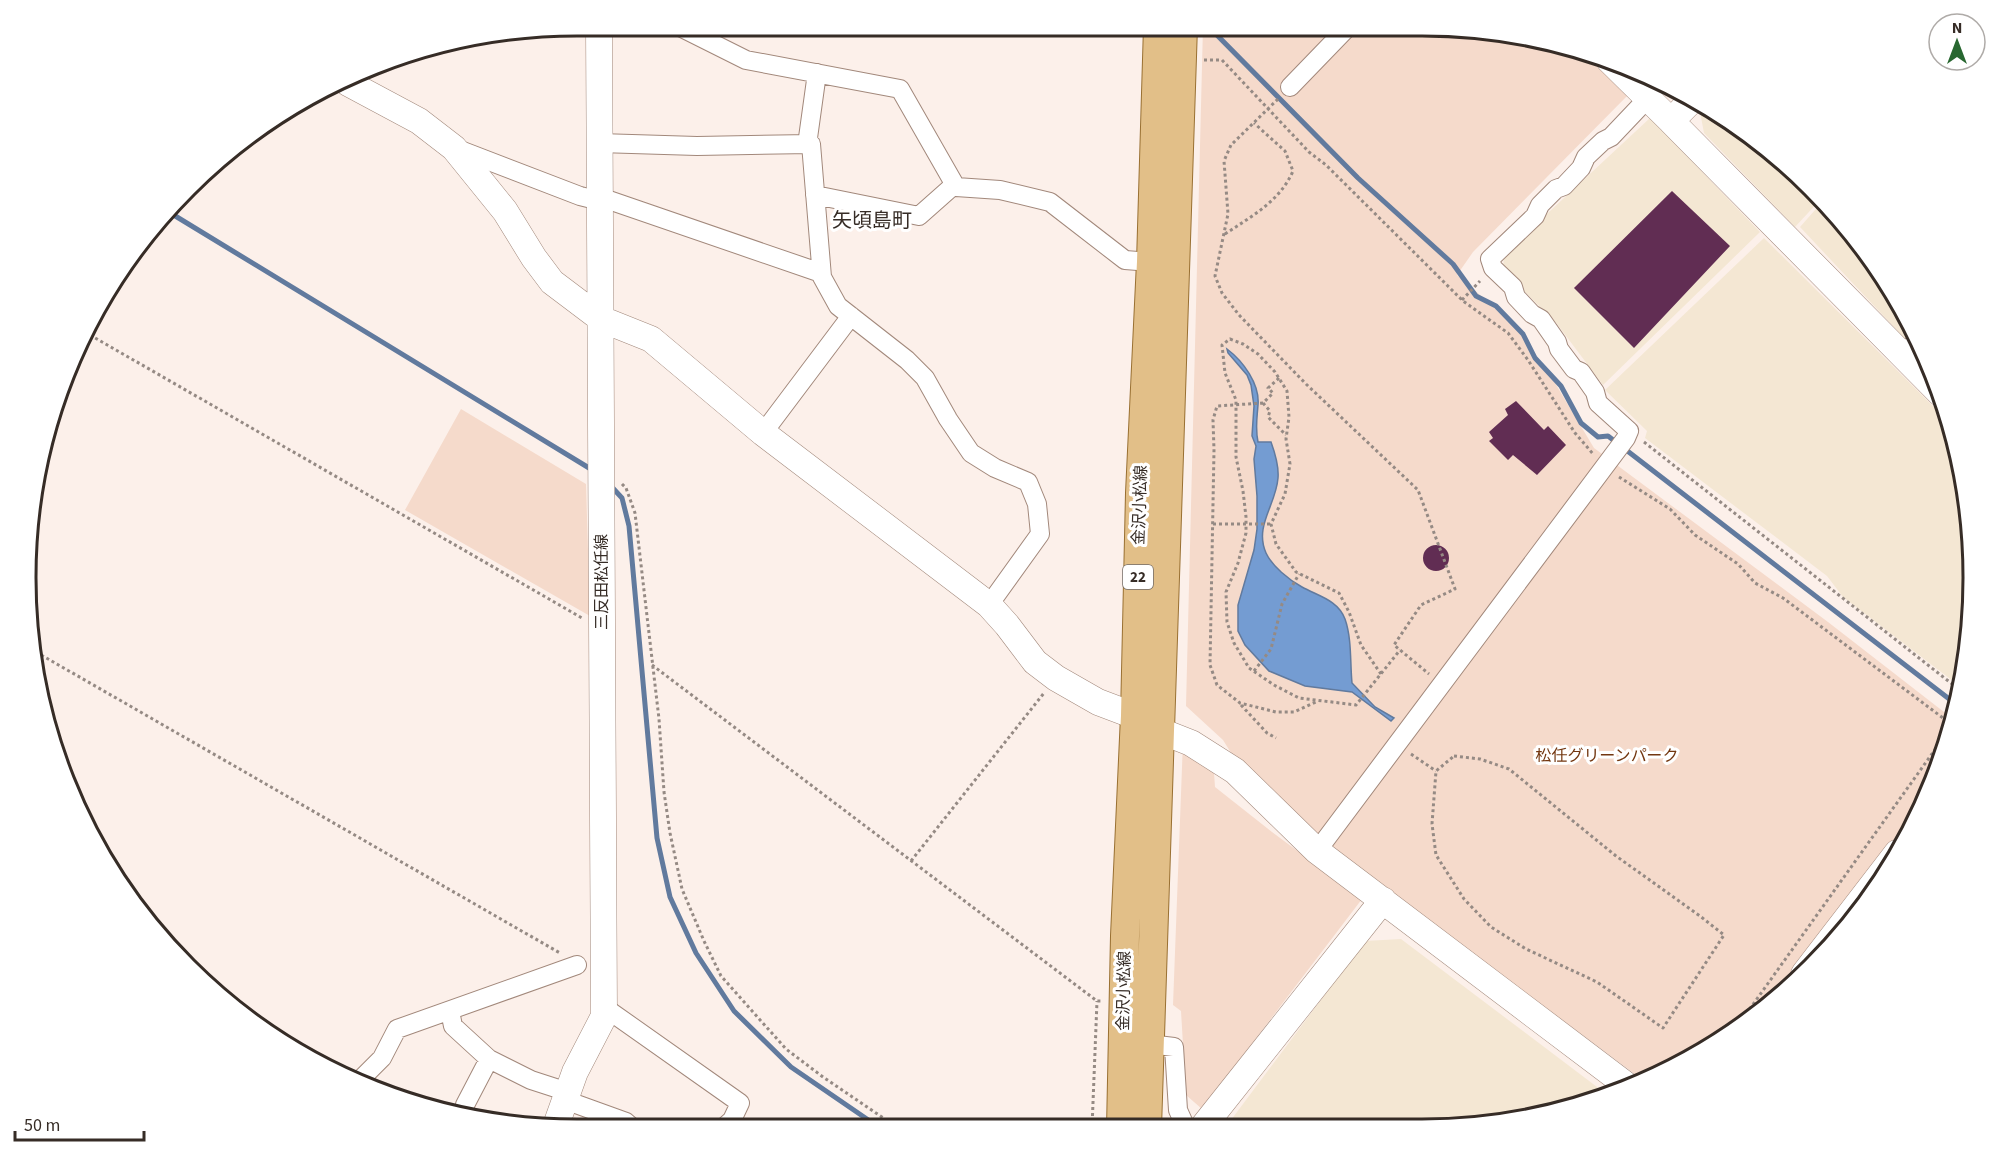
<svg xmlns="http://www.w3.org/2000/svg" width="1999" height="1155" viewBox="0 0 1999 1155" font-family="'Source Sans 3','Noto Sans JP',sans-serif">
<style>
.industrial{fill:#f4e7d3}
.green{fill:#f5dacb}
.water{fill:#749cd2;stroke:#617a9e;stroke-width:1.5}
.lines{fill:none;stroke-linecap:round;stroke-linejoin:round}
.stream{stroke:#617a9e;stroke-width:5}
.building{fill:#612d53}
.street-casing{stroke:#a2887b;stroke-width:20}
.secondary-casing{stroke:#a2887b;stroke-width:27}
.primary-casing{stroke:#997032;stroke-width:30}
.path{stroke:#958a84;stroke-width:3;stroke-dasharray:3 3;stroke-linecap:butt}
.street{stroke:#fff;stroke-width:18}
.secondary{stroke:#fff;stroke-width:26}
.primary{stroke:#e2bf88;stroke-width:28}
.labels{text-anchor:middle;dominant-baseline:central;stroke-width:6;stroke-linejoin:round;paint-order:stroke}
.shield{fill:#fff;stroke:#726b67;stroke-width:1.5}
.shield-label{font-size:15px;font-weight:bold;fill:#362c26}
.street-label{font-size:16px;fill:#362c26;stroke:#fff}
.park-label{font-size:16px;fill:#733710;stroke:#fff}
.quarter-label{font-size:20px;fill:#362c26;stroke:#fff}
.rim{fill:none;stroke:#362c26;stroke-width:3}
</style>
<rect width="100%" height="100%" fill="#fcf0ea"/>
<!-- industrial -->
<path class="industrial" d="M1705,107L1728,118L1812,187L1821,199L1795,227L1704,133L1700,112Z
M1650,118L1760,232L1603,385L1557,324L1503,270L1504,254Z
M1823,201L1880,271L1915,336L1909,343L1800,227Z
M1764,238L1948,421L1963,469L1973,577L1962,688L1843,597L1827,576L1645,438L1647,431L1605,390Z
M1401,939L1609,1096L1599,1100L1458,1128H1225L1365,941Z"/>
<!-- green -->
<path class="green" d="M1203,26L1458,27L1585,52L1629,94L1473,252L1457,275L1517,327L1552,378L1594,448L1828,622L1953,719L1932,788L1926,799L1782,991L1698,1055L1643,1080L1345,859L1248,780L1223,740L1186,706Z
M461,409L586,484L590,616L405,510Z
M1183,741L1214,773L1215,787L1272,832L1362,899L1202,1109L1186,1095L1181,1011L1173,1005Z"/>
<!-- water -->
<path class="water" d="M1227,349C1243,361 1260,384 1258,405C1257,419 1255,428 1258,442H1271C1275,453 1279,466 1278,478C1276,505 1254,526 1266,553C1272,566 1289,580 1302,587C1318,596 1338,600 1345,619C1352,639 1350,663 1352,683L1375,707L1394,718L1391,721L1352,692L1305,686L1269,671L1245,645L1238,631V605L1254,550L1257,529V496L1254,459L1256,446L1252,436L1254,406L1251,385L1247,375L1228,353Z"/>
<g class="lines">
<!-- stream -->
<path class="stream" d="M1208,26L1358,178L1453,264L1476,296L1496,306L1523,334L1535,358L1561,386L1581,423L1598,437L1608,436L1957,705
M172,214L594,471
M610,485L622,498L629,526L657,838L670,897L696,953L734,1011L791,1067L880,1128"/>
</g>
<!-- building -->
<path class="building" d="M1672,191L1730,246L1634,348L1574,288Z
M1516,401L1544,430L1548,426L1566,445L1537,475L1513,455L1508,460L1489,441L1493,438L1489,432L1508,415L1505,409Z
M1423 558a13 13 0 1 1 26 0a13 13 0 1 1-26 0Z"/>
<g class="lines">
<defs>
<path id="street" d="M678,26L746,60L900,89L956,187L1000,190L1050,202L1125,260L1151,262
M1290,87L1348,27
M599,143L697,146L811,144L822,277L838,306L907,360L925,378L948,419L971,453L995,468L1028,482L1037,504L1040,534L989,605
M807,145L817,73
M455,148L580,196L600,201
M815,195L919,216L954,185
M600,197L821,273
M1903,356L1917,340
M763,433L851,316
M1317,851L1626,438L1629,431L1598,403L1595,392L1581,372L1574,369L1559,349L1557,342L1541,319L1532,314L1516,297L1513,287L1493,268L1490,259L1535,216L1540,205L1556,189L1564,186L1581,168L1586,157L1603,141L1611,137L1648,98
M604,1007L740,1103L732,1120L723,1128
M450,1011L453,1026L489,1059L531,1080L568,1092
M1149,1044L1174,1047L1178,1110L1186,1128
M360,1080L382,1058L397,1029L577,965
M565,1100L626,1122L633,1128
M463,1113L465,1105L489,1059"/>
<path id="secondary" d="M1609,60L1671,121L1692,100
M348,83L419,121L454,148L505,211L534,258L552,282L601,319L651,339L763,433L989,605L1007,625L1035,662L1056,678L1098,702L1135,716L1158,730L1191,743L1235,771L1317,851L1629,1087
M1671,121L1940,393
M1804,974L1897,853
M555,1128L575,1072L604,1016L599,26
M1202,1128L1383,900"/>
<path id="primary" d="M1121,1128L1125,936L1135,716L1140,493L1151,262L1158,26
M1147,1128L1183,26"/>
</defs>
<!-- street casing -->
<use href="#street" class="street-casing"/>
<!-- secondary casing -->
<use href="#secondary" class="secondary-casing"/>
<!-- primary casing -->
<use href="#primary" class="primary-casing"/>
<!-- path -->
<path class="path" d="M1204,60H1222L1309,152L1326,165L1463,301L1508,333L1528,360L1575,433L1594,455
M1278,99L1231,145L1224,161L1228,214L1215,276L1222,293L1239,315L1306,384L1418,490L1455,589L1421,605L1394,645L1429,674
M1225,234C1252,216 1280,201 1293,171L1285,151L1254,123
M1462,300L1480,281
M90,335L582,618
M1279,378L1268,388L1273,393L1263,403L1217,406L1213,420L1214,450L1210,665L1217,685L1240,703L1276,712H1294L1318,701
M1263,403L1270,411L1268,417L1286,435
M1644,442L1961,691
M1619,477L1670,509L1695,535L1738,564L1755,583L1783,598L1951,724
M622,484L626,488L635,513L659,719L664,792L670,833L682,889L704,941L721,976L786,1049L823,1077L898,1128
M1213,524H1271
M36,652L560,953
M652,665L1097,1001H1102
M1254,671L1271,649L1282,604L1299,574
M1381,674L1361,645L1349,612L1339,593L1296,572L1276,544L1271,524L1285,494L1290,464L1286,439L1289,417L1287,391L1275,372L1258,354L1243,344L1230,339L1222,345L1225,373L1236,400V457L1243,491L1246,517V533L1238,563L1226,592L1227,622L1234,643L1249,668L1274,685L1299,698L1356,705L1400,650
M1241,705L1267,733L1276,738
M1411,754L1436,771
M1454,756L1480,759L1509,769L1616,856L1700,916L1724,935L1663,1028L1597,982L1526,949L1491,927L1464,899L1436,855L1432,824L1436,771Z
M911,861L1044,693
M1739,1024L1949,730
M1092,1128L1097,1001"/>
<!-- street -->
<use href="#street" class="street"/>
<!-- secondary -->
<use href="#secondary" class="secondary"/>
<!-- primary -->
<use href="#primary" class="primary"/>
</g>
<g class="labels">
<!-- shield labels -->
<rect class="shield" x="1123" y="565" width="30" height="24" rx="4.5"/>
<g class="shield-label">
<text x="1138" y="577">22</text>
</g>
<!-- street labels -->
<g class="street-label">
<text transform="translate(1140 505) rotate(-88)">金沢小松線</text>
<text transform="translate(602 582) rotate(-90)">三反田松任線</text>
<text transform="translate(1124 991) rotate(-89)">金沢小松線</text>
</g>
<!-- park labels -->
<g class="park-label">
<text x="1607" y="756">松任グリーンパーク</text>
</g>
<!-- quarter labels -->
<g class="quarter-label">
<text x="872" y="221">矢頃島町</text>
</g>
</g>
<!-- crop -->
<path d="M0 0H1999V1155H0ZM577 36H1422A541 541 0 0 1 1963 577V578A541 541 0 0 1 1422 1119H577A541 541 0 0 1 36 578V577A541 541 0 0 1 577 36Z" fill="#fff" fill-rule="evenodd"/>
<path class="rim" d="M577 36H1422A541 541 0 0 1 1963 577V578A541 541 0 0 1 1422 1119H577A541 541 0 0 1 36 578V577A541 541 0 0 1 577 36Z"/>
<!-- north arrow -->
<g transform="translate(1957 42)"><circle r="28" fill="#ffffff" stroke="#afaba8" stroke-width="1.5"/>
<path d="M0-4.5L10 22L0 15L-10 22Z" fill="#286730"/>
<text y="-9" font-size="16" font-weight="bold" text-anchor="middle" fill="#362c26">N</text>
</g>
<!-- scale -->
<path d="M15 1131v9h129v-9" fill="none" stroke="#362c26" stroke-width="3"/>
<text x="24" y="1131" font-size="18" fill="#362c26" stroke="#ffffff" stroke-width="4.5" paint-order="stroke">50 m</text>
</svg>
